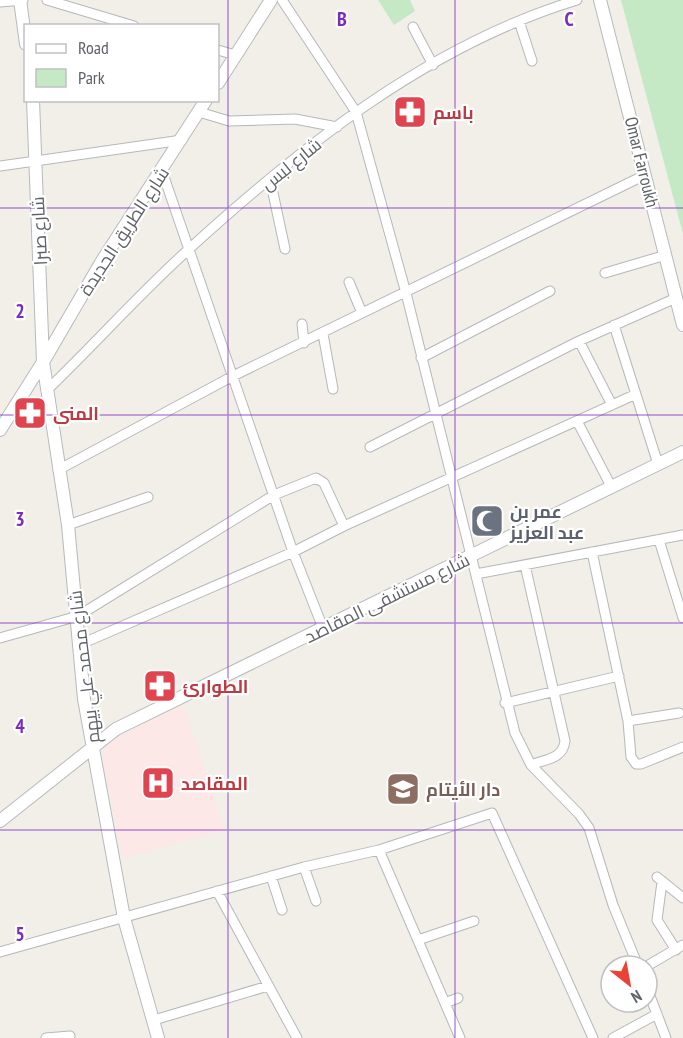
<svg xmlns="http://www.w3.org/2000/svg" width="683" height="1038" viewBox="0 0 683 1038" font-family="'PT Sans Narrow',Cairo,sans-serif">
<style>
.medical{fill:#fce8e6}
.green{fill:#c5e8c5}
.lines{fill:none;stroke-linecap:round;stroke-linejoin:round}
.street-casing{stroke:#b5b8bc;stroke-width:11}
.secondary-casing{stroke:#b6babf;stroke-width:14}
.street{stroke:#fff;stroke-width:9}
.secondary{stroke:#fff;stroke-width:12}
.grid{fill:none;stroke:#7b2cbf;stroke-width:1.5;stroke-opacity:0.55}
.labels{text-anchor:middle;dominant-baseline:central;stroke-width:4.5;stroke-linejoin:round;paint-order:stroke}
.health-label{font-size:18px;font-weight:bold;fill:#be3a42;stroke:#fff;text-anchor:start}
.street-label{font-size:18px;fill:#5f6368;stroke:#fff}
.worship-label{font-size:18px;font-weight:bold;fill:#5b616d;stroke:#fff;text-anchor:start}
.education-label{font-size:18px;font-weight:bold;fill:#785e54;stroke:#fff;text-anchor:start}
.grid-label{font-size:20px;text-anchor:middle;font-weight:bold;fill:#7b2cbf;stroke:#fff;stroke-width:4.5;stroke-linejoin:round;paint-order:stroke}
</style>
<rect width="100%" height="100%" fill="#f1efe8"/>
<!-- medical -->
<path class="medical" d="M182,700L225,830L123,858L102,760L104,749L112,737Z"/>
<!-- green -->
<path class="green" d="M378,0H410L415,11L394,25Z
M621,0H683V234Z"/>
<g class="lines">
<defs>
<path id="street" d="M47,0L134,26
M282,0L356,112L406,293L515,733L531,765L579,814L589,828L613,905L638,966
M0,2L23,0
M519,21L532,61
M413,27L433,65
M218,50L235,55
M199,112L229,121L295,119L337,127
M0,166L182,140
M162,171L293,552L323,628
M270,179L285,249
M605,273L666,255
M349,282L362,313
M302,324L304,343
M614,325L658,464
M323,334L333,389
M579,341L612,405
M421,358L550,291
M47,390C95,344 140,293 189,249C302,146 429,45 577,0
M577,421L612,488
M370,447L579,341L676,298
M58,470L233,376L645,175
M68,525L148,497
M659,540L683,618
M592,552L628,721L631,757L636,764H641L683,747
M525,565L565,741C563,759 546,759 531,765
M476,574L683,535
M0,638L78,616L274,495L316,478L324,483L344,526
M81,644L293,552L344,526L634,395
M505,703L619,676
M628,721L679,713
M379,850L460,1038
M304,867L316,901
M271,876L282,910
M657,877L683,898
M662,882L657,920L676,950
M217,891L297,1038
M418,940L474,921
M0,952L304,867L379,850L492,813L593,1038
M647,966L683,945
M647,988L666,1038
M445,1003L458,998
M154,1020L268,986
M46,1038L70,1036
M613,1038L657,1014"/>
<path id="secondary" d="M20,0L26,44
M600,0L683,325
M218,83L271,0
M33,100L43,362L68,525L84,699L124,918L158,1038
M0,430L43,362L102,261L206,100
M0,821L116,729L683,452"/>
</defs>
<!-- street casing -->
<use href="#street" class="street-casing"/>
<!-- secondary casing -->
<use href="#secondary" class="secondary-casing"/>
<!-- street -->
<use href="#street" class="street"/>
<!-- secondary -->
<use href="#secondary" class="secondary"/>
</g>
<!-- grid -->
<path class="grid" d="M228,0V1038M455,0V1038M0,208H683M0,415H683M0,623H683M0,830H683"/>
<!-- icons -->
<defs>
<symbol id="pharmacy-square" viewBox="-11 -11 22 22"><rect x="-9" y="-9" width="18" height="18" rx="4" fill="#e0444e" stroke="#fff"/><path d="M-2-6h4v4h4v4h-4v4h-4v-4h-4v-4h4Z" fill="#fff"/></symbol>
<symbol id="mosque-square" viewBox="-11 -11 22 22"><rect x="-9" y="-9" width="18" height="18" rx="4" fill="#6b7280" stroke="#fff"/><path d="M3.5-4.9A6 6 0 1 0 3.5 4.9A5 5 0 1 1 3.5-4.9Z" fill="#fff"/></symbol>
<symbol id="hospital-square" viewBox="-11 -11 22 22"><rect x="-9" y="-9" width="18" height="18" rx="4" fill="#e0444e" stroke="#fff"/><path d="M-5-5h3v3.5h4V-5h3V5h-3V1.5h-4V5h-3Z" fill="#fff"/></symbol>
<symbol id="school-square" viewBox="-11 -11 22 22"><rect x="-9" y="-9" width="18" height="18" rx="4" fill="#8d6e63" stroke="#fff"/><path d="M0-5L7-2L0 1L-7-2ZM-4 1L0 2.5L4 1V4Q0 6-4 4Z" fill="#fff"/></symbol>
</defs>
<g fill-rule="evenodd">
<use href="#pharmacy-square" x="391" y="93" width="38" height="38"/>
<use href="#pharmacy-square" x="11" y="394" width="38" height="38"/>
<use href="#mosque-square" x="468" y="502" width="38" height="38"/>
<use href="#pharmacy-square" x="141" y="667" width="38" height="38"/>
<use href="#hospital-square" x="139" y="764" width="38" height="38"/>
<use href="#school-square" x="384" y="770" width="38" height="38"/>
</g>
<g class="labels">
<!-- health labels -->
<g class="health-label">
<text x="433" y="112">باسم</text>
<text x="53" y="413">المنى</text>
<text x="183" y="686">الطوارئ</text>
<text x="181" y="783">المقاصد</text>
</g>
<!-- street labels -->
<g class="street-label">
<text transform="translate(642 162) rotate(76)">Omar Farroukh</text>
<text transform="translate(291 164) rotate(-39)">شارع لبس</text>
<text transform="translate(39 231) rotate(-93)">شارع صبرا</text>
<text transform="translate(124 231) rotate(-57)">شارع الطريق الجديدة</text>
<text transform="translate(387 598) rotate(-26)">شارع مستشفى المقاصد</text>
<text transform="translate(84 667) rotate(-97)">شارع محمد علي بيهم</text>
</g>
<!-- worship labels -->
<g class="worship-label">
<text x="510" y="511">عمر بن<tspan x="510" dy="21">عبد العزيز</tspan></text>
</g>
<!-- education labels -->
<g class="education-label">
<text x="426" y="789">دار الأيتام</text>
</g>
</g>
<g class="grid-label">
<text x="342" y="26">B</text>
<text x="569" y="26">C</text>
<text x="20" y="318">2</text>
<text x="20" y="526">3</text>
<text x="20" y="733">4</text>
<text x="20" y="941">5</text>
</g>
<!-- legend -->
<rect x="24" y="24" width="195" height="78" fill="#ffffff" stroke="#bfc1c3" stroke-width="1.5"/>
<rect x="36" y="44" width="30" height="9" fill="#ffffff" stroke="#bfc1c3" stroke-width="1.5"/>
<text x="78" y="54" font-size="18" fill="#5f6368">Road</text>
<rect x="36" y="69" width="30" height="18" fill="#c5e8c5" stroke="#bfc1c3" stroke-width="1.5"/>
<text x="78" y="84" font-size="18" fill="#5f6368">Park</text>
<!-- north arrow -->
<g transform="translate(629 984) rotate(149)"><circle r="28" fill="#ffffff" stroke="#bfc1c3" stroke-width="1.5"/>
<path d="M0-4.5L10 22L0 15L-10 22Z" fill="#ea4335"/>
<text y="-9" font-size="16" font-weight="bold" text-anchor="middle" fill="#5f6368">N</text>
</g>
</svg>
